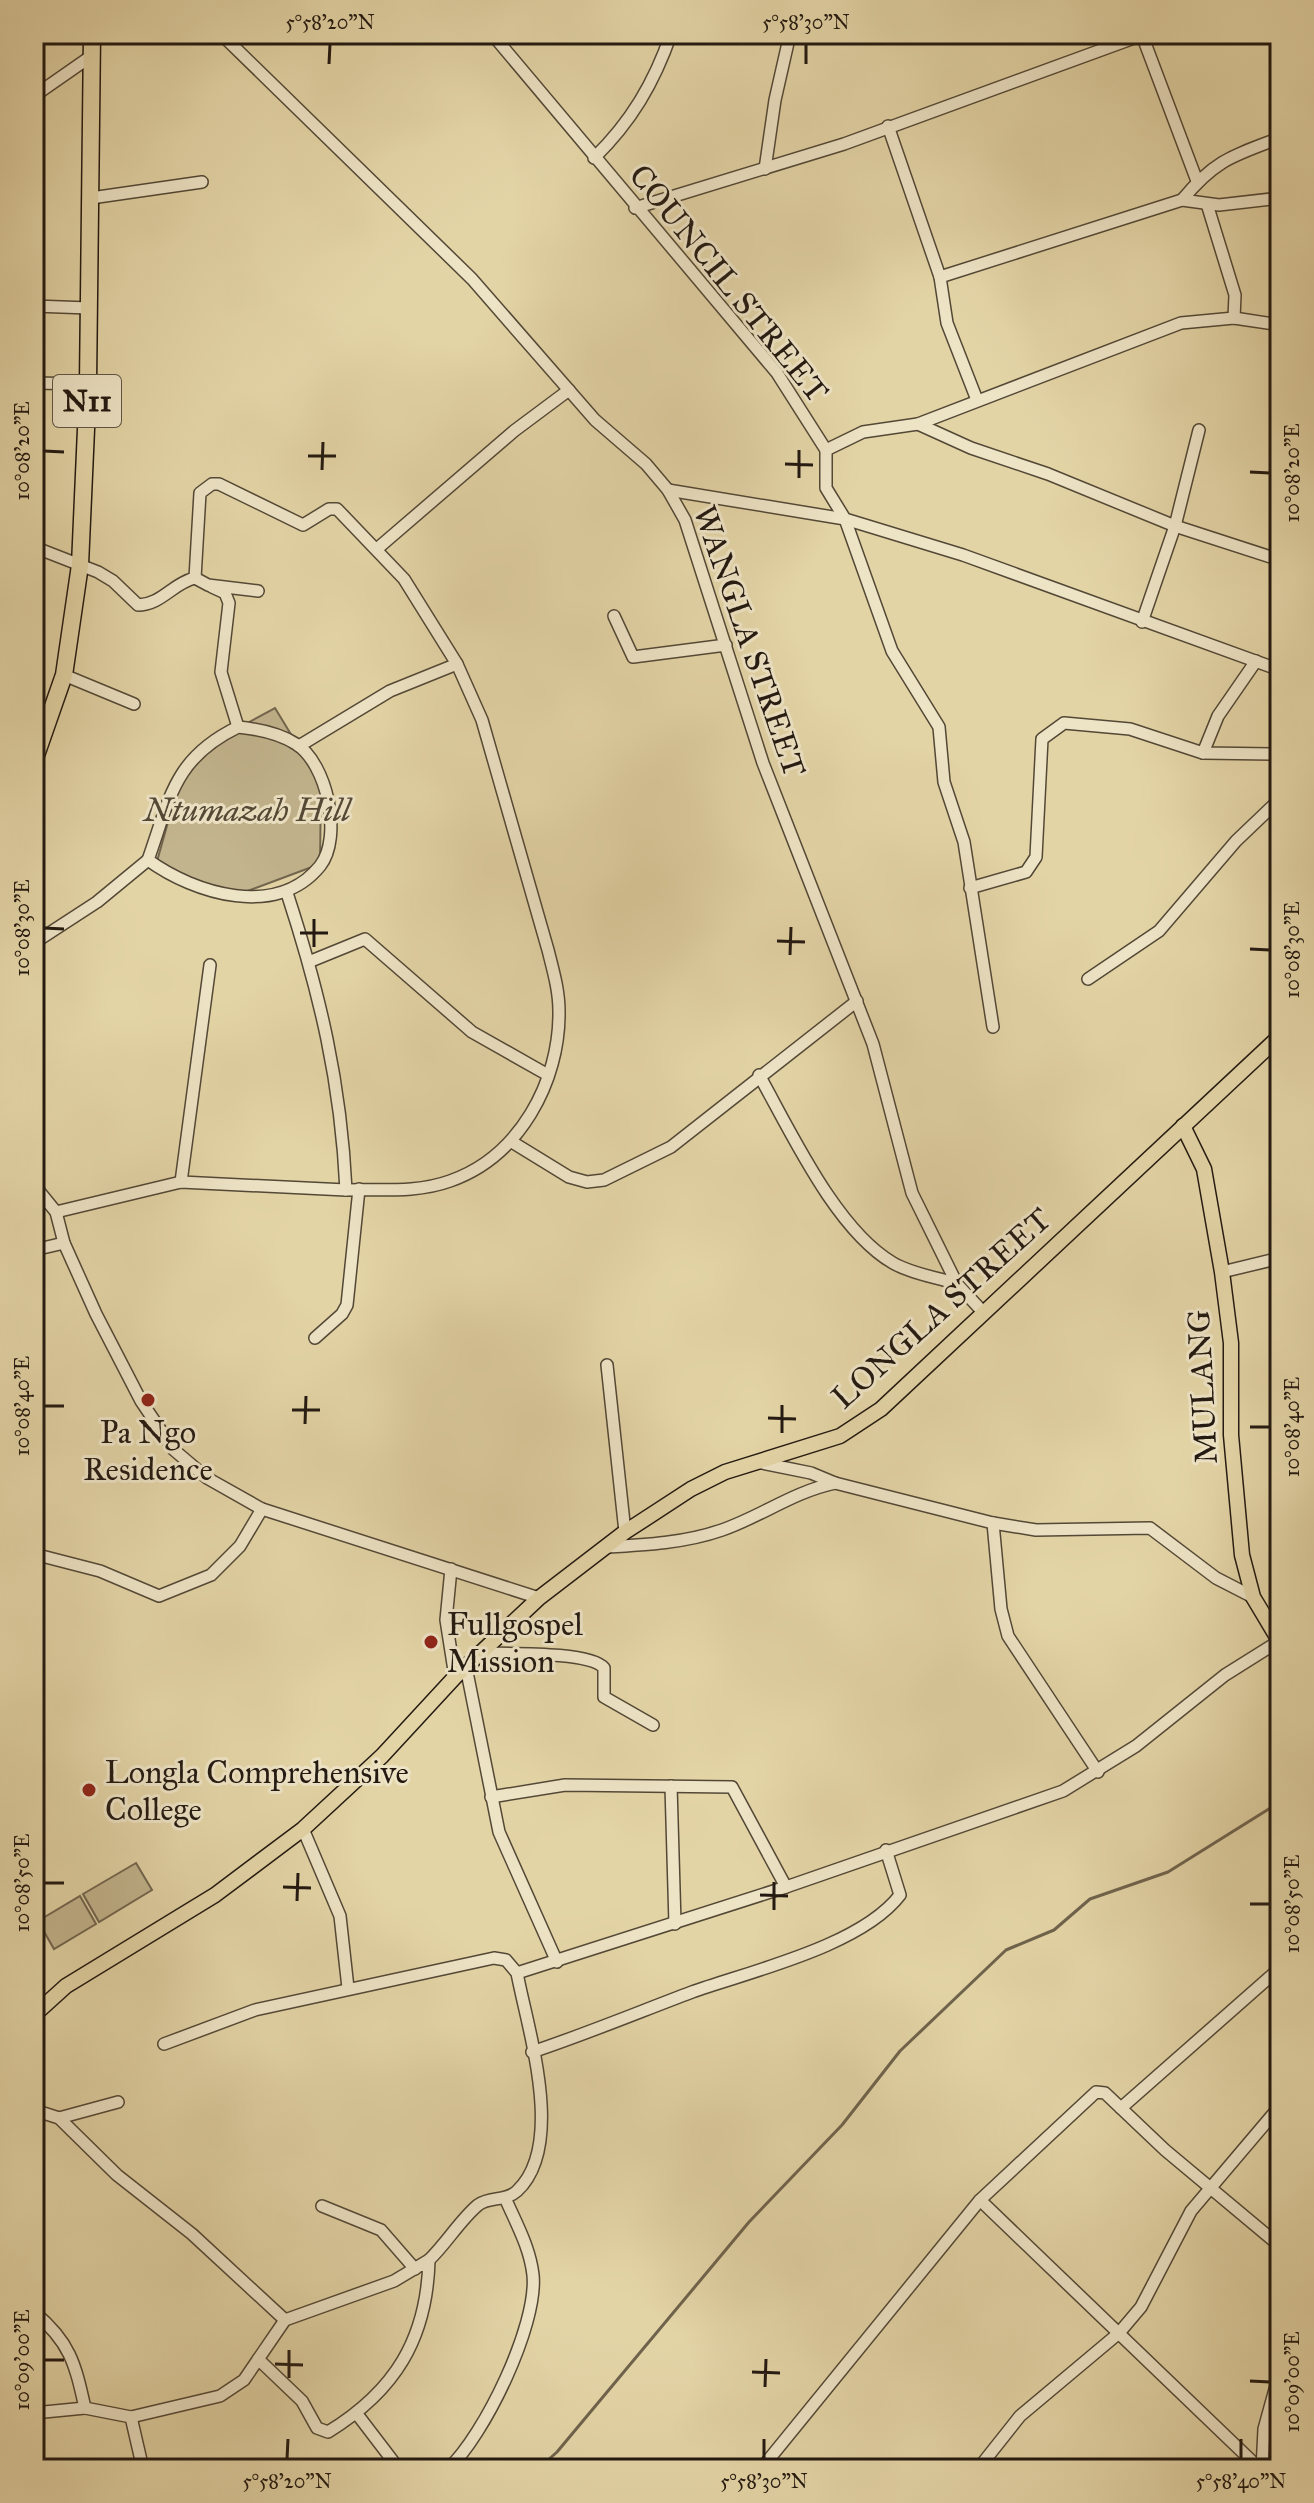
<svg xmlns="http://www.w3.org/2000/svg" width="1314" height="2503" font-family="'IM FELL Great Primer',serif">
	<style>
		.green { fill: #c2b48d; stroke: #72664f; stroke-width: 2 }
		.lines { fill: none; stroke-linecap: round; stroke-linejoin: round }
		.stream { stroke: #6f634c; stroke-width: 3 }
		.minor-casing { stroke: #534836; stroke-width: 14 }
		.major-casing { stroke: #231911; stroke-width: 17 }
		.highway-casing { stroke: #231911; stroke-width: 19 }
		.minor { stroke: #ede3c5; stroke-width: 11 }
		.major { stroke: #e3d4a6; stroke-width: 14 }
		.highway { stroke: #e3d4a6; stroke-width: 16 }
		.ticks { fill: none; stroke: #231911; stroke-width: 3 }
		.poi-dot { fill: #8f2418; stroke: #ede3c5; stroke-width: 3 }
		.labels { text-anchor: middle; stroke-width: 6; stroke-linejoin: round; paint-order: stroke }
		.shield { fill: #ede3c5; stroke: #605647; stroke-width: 2 }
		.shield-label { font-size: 30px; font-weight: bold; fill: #231911 }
		.street-label { font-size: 32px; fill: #231911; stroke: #ede3c5 }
		.park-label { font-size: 32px; font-style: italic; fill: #534836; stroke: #ede3c5 }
		.poi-label { font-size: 32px; fill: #231911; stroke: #ede3c5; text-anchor: start }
		.neatline { fill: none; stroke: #231911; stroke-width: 3 }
		.ticks-label { font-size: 20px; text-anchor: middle; fill: #231911 }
	</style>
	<rect width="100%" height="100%" fill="#e3d4a6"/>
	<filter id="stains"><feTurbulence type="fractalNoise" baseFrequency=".0025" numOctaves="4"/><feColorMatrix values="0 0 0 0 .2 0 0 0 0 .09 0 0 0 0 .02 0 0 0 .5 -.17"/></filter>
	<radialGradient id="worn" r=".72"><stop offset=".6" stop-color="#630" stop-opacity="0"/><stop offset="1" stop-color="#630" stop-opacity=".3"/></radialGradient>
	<g class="green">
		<polygon points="275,708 321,784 320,864 237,895 156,865 182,772 211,743"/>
		<polygon points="136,1863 152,1890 99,1922 83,1894"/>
		<polygon points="80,1896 96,1924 54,1949 38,1921"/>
	</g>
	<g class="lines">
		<polyline class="stream" points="538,2469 557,2452 749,2222 842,2125 900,2051 1006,1950 1054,1930 1090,1899 1168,1872 1280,1802"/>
		<g class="minor-casing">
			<g id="minor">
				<polyline points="221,34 472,279 595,420 646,464 668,490 685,520 763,763 873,1044 912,1193 957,1284 982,1311"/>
				<polyline points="492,34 777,373 826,450 826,488 845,519 963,555 1280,670"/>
				<polyline points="1142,35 1197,181"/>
				<polyline points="34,96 90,57"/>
				<polyline points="888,126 940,277"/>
				<path d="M594,158C631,122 654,83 671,34"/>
				<polyline points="765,169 775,100 790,34"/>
				<polyline points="91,198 202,182"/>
				<path d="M1182,200C1215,160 1232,156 1280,138"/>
				<polyline points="1207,204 1235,295 1234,318"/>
				<polyline points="635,208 844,144 1145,34"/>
				<polyline points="34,306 89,308"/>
				<polyline points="34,383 88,384"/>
				<polyline points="977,400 947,323 940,277 1182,200 1219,205 1280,198"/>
				<polyline points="918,424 971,448 1048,474 1175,526 1280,560"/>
				<polyline points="826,450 863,432 918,424 1181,323 1234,318 1280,325"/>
				<polyline points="668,490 845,519 892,651 939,727 944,782 964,842 993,1027"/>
				<path d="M34,547L98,572L113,581L138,605C161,605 173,583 195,578L208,585L258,591"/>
				<polyline points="378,548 514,431 569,390"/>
				<path d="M195,578L200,493L212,484H219L303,525L329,509H337L404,579L457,664L482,720L548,950C553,970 559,990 559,1011C560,1082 519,1157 450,1181C417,1193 381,1189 346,1190"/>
				<polyline points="212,587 225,593 229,603 221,672 238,727"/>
				<polyline points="614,616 633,657 726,645"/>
				<polyline points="1142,622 1175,526 1199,430"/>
				<polyline points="64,675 134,704"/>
				<polyline points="34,717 49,723"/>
				<path d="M238,727C258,729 279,733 296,744C327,763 343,837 320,866C277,919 195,894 148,860C170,798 174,758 238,727Z"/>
				<polyline points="299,746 390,691 457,664"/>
				<polyline points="1203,753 1218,716 1256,661"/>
				<polyline points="970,888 1026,872 1036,857 1042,739 1064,723 1130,729 1203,753 1280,754"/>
				<polyline points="34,943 97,902 148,860"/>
				<polyline points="311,961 365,939 472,1032 548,1075"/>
				<polyline points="1088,979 1159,931 1236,841 1280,799"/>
				<path d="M759,1075C791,1132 836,1230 893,1263C912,1274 936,1277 957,1284"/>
				<polyline points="512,1142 569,1177 587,1182 604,1180 671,1147 857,1001"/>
				<polyline points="181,1182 210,965"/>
				<polyline points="34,1185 56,1212 64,1243 96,1314 141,1401 174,1450 207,1478 262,1509 539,1598"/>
				<path d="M56,1212L181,1182L346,1190C341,1083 320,994 287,893"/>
				<polyline points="34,1250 64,1243"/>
				<polyline points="1222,1272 1280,1258"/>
				<polyline points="315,1338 342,1314 347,1305 359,1189"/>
				<polyline points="607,1365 625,1532"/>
				<polyline points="757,1462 811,1473 835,1483 993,1523 1036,1530 1150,1528 1216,1578 1253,1597"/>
				<polyline points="993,1523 1001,1609 1008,1636 1098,1772"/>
				<path d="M606,1547C644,1545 685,1543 722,1530C762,1516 793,1492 835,1483"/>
				<polyline points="34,1554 100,1571 159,1596 211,1575 240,1546 262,1509"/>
				<polyline points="451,1569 446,1620 455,1677"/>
				<path d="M480,1653C505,1654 590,1651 604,1668V1697L653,1725"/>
				<polyline points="466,1667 499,1832 557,1962"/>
				<polyline points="671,1786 675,1924"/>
				<polyline points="491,1797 565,1785 732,1787 786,1887 1063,1791 1136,1746 1225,1675 1279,1641"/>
				<polyline points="303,1829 340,1916 348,1988"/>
				<polyline points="517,1973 786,1887"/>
				<path d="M164,2044L255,2010L494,1958L506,1960L517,1973C528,2031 566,2145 517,2191C505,2202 490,2196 478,2205C460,2220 446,2244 429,2260"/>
				<path d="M532,2052C586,2034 639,2012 692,1992C751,1971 861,1946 900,1895L886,1850"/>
				<polyline points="1121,2108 1280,1968"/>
				<polyline points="34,2110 59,2118 117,2175 192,2234 285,2320"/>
				<polyline points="59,2118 118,2102"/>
				<polyline points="980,2200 1260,2469"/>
				<polyline points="322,2206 381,2230 415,2269"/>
				<path d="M34,2312C70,2342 75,2363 85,2408L131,2417L220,2396L244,2380L285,2320L394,2281L429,2260C427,2339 395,2391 328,2432L317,2428L302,2401L258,2359"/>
				<polyline points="34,2413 85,2408"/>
				<polyline points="357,2414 399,2469"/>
				<polyline points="131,2417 143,2469"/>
				<path d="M448,2469C484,2436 538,2325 533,2275C530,2248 517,2225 506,2200"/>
				<polyline points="761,2469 980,2200 1096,2092 1105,2093 1165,2150 1280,2246"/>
				<polyline points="978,2469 1020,2416 1119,2333 1141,2307 1191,2211 1280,2106"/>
				<polyline points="1262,2469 1264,2429 1280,2371"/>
			</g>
		</g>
		<g class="major-casing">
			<g id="major">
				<polyline points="1183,1126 1204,1169 1222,1272 1231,1343 1231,1435 1242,1555 1253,1597 1280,1642"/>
				<polyline points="34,2015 66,1986 215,1895 303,1829 382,1756 455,1677 539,1598 625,1532 691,1489 725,1472 840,1436 881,1409 1280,1036"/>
			</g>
		</g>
		<g class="highway-casing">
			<polyline id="highway" points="34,761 64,675 80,565 88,384 92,34"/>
		</g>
		<use href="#minor" class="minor"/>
		<use href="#major" class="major"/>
		<use href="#highway" class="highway"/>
	</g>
	<path class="ticks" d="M329,64L330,44M806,64V44M44,451L64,452M308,456H336M785,464L813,465M322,470L323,442M1250,472L1270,473M799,478V450M44,928L64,929M300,933H328M777,941L805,942M314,947V919M1250,949L1270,950M790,955L791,927M44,1406H64M292,1410H320M768,1418L796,1419M305,1424L306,1396M1250,1427H1270M782,1433V1405M44,1883H64M283,1887L311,1888M760,1895L788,1896M297,1901L298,1873M1250,1904H1270M774,1910V1882M44,2360H64M275,2364L303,2365M752,2372L780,2373M289,2378V2350M1250,2381L1270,2382M765,2387L766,2359M287,2459L288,2439M764,2459V2439M1241,2459V2439"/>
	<g class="poi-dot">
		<circle cx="148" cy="1400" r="8"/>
		<circle cx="431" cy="1642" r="8"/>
		<circle cx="89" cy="1790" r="8"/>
	</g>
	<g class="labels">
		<rect class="shield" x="53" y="375" width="68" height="52" rx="6"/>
		<g class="shield-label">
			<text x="87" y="411">N11</text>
		</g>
		<g class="street-label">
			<text transform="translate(729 283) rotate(51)" y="11">COUNCIL STREET</text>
			<text transform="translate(750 641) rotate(71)" y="11">WANGLA STREET</text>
			<text transform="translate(941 1308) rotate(-42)" y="11">LONGLA STREET</text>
			<text transform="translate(1202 1387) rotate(-93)" y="11">MULANG</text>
		</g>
		<g class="park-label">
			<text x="247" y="821">Ntumazah Hill</text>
		</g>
		<g class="poi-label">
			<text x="148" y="1443" text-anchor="middle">Pa Ngo<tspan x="148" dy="37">Residence</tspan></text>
			<text x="447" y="1635">Fullgospel<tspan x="447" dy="37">Mission</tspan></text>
			<text x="105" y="1783">Longla Comprehensive<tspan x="105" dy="37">College</tspan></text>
		</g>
	</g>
	<rect width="1314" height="2503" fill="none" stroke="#e3d4a6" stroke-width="88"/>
	<rect x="44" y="44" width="1226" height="2415" class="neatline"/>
	<g class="ticks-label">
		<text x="330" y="29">5°58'20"N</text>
		<text x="806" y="29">5°58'30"N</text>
		<text transform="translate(22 451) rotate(-90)" y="7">10°08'20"E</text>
		<text transform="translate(1292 473) rotate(-90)" y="7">10°08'20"E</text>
		<text transform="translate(22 928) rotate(-90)" y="7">10°08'30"E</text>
		<text transform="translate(1292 950) rotate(-90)" y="7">10°08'30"E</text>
		<text transform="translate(22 1406) rotate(-90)" y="7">10°08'40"E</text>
		<text transform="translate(1292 1427) rotate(-90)" y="7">10°08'40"E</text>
		<text transform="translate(22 1883) rotate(-90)" y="7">10°08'50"E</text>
		<text transform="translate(1292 1904) rotate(-90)" y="7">10°08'50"E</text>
		<text transform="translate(22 2360) rotate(-90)" y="7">10°09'00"E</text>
		<text transform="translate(1292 2382) rotate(-90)" y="7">10°09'00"E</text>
		<text x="287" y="2488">5°58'20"N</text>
		<text x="764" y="2488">5°58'30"N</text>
		<text x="1241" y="2488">5°58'40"N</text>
	</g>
	<rect width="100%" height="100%" filter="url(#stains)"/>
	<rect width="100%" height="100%" fill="url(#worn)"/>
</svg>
